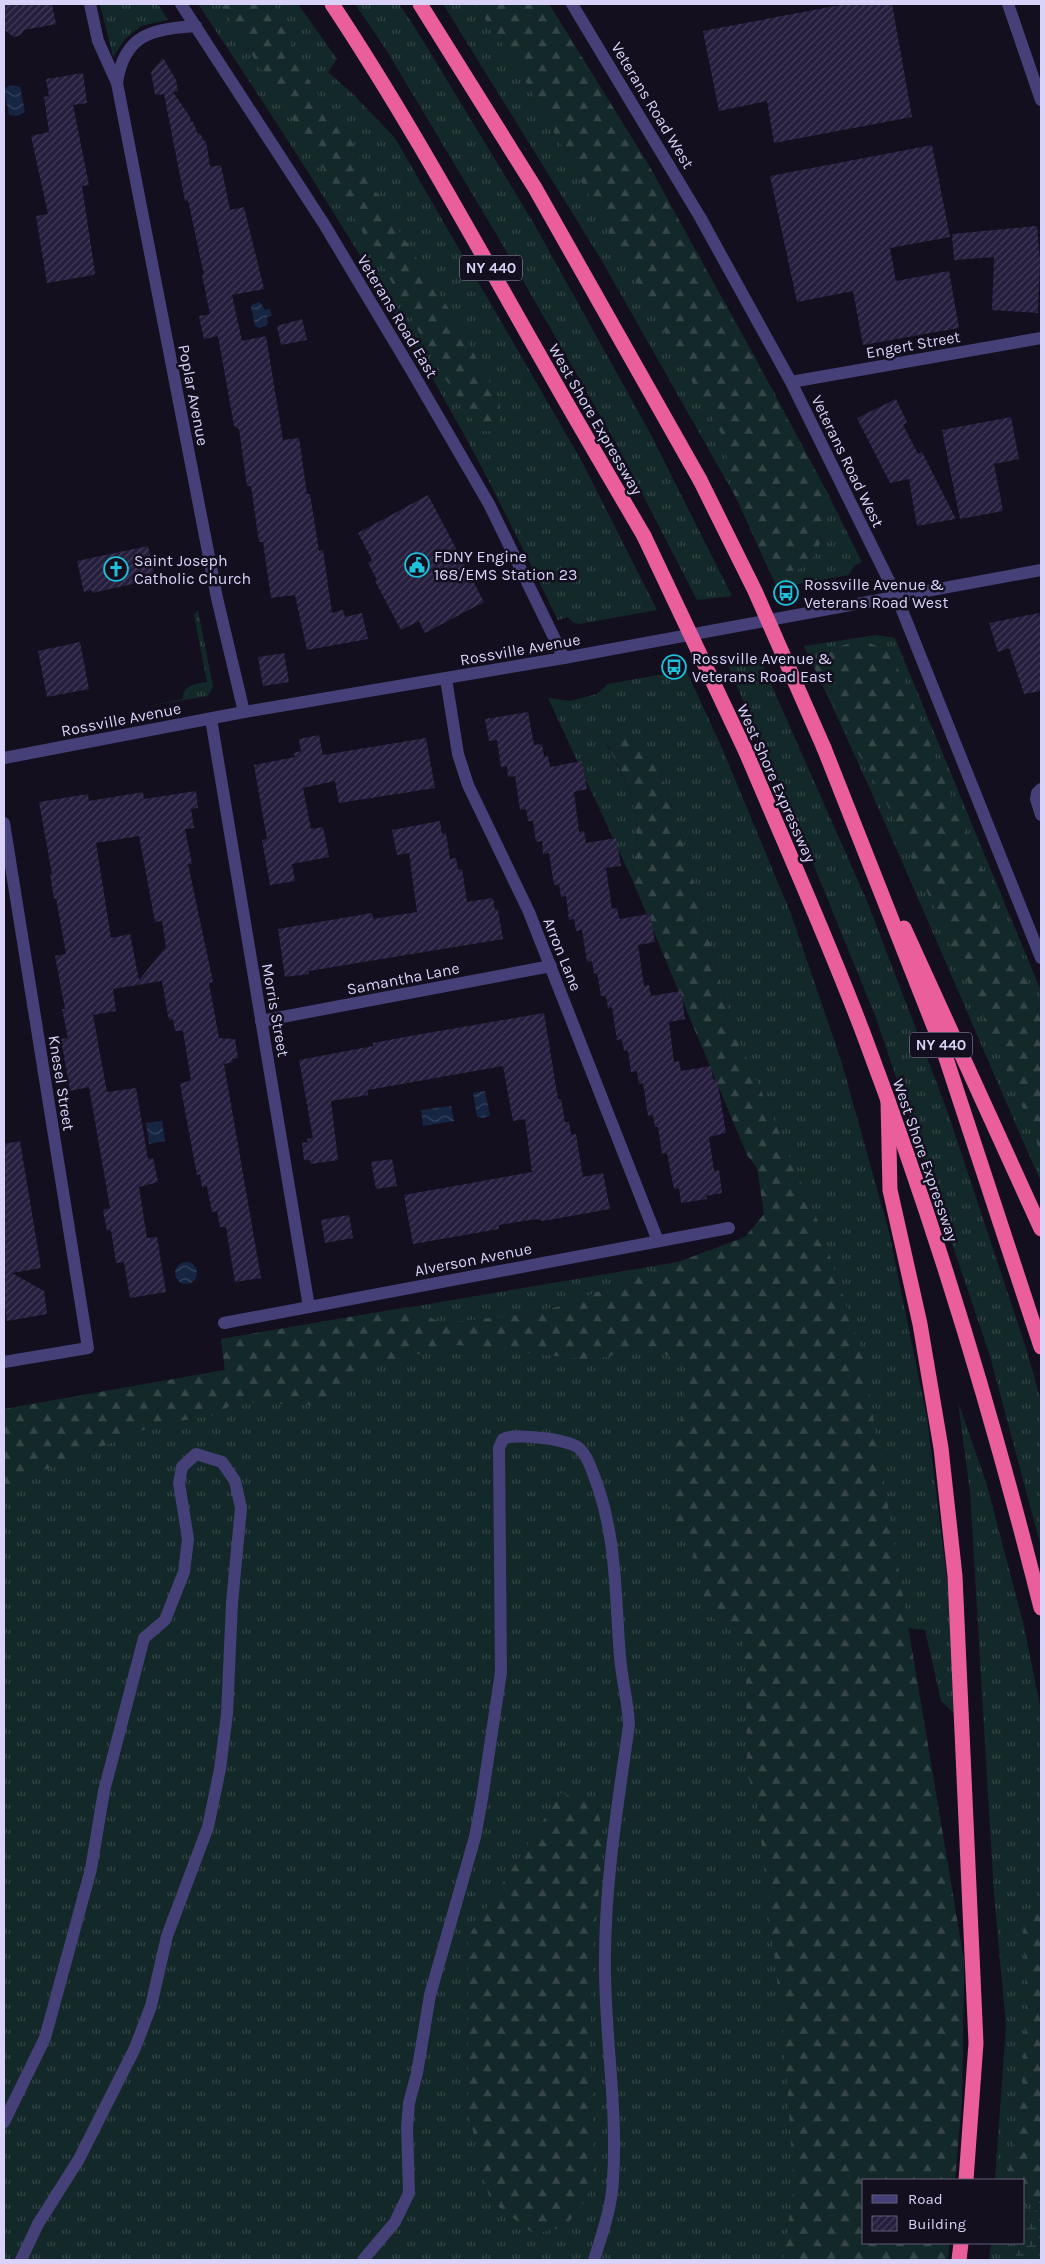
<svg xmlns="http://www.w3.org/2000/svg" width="1045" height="2264" font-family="Karla,sans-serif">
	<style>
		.grass { fill: url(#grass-tufts) }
		.forest { fill: url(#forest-firs) }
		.wetland { fill: url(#wetland-marsh) }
		.water { fill: url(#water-waves) }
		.building { fill: url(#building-hatch); fill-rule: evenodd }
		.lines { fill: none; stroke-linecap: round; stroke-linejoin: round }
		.service { stroke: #454077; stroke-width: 12 }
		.minor { stroke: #454077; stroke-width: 12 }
		.tertiary { stroke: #454077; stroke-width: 12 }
		.motorway { stroke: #e95e9b; stroke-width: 15 }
		.motorway-bridge { stroke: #e95e9b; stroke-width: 15 }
		.labels { text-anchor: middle; stroke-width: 5; stroke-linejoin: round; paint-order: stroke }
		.shield { fill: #130f1f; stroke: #9e98b8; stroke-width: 1 }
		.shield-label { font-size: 15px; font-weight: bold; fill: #d9d3f9 }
		.street-label { font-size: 16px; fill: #d9d3f9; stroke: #130f1f }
		.poi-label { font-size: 16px; fill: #d9d3f9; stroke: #130f1f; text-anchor: start }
	</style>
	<defs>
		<pattern id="grass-tufts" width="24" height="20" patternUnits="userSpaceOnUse" patternTransform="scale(1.25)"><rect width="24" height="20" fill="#132828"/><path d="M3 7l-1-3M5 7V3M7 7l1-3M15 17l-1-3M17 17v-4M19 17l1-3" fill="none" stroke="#354648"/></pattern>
		<pattern id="forest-firs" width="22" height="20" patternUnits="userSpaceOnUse" patternTransform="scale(1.25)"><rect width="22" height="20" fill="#132828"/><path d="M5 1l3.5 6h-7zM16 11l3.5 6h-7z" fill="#354648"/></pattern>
		<pattern id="wetland-marsh" width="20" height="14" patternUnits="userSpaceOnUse" patternTransform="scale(1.25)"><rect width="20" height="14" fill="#132828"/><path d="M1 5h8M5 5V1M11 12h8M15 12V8" fill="none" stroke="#354648"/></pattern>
		<pattern id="water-waves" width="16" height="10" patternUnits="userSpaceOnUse" patternTransform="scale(1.25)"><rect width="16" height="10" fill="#152542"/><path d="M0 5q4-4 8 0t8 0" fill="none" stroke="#36445e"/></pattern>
		<pattern id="building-hatch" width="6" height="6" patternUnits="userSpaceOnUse" patternTransform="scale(1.25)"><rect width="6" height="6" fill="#251e3d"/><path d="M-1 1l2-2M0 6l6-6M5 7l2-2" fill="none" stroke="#443e5a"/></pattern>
	</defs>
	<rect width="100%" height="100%" fill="#130f1f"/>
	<g class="grass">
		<polygon points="100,4 158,4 168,20 141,26 125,39 113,57"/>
		<path d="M198,4H298L337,59L328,72L354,95L395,138L581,460L657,610L579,624L574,623L568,617L558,620C527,557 496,493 462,431C382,285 291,143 198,4Z"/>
		<polygon points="355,4 399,4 414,26 533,222 649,431 732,596 697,600 616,443 498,237 385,48"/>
		<polygon points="443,4 549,4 648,164 757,361 828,494 862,562 854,566 849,575 777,588 739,503 602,261"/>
		<path d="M198,610L213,687L208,696L149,706L183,699C182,685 196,684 207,682L194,615Z"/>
		<path d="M876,635L895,638L1041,991V1182C962,1003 888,822 804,646Z"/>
		<polygon points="759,657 867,901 947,1110 1026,1348 1041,1401 1041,1547 990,1356 876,1018 797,824 727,663"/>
		<path d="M686,670L722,748L791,914L841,1060L889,1232L927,1418L948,1588L957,1716L941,1701L925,1630L907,1628L964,1961L962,2098L955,2180H864V2243H949L948,2260H4V1409L225,1370L221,1339L683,1261L823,1235L731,1022L684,844L659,767L606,743C632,794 645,818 631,877L548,698L570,701L597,694L608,684Z"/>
		<polygon points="958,1402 986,1482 1024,1626 1041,1711 1041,2198 1024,2234 1024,2180 995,2180 1006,2026 994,1895 970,1492"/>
		<polygon points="991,2243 1020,2243 1014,2260 989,2260"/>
	</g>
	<g class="forest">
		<polygon points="220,4 273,4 312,87 346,127 380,201 452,314 500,401 499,431 480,431 443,375 369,241"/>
		<path d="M475,4H549L648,164L828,494C825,516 824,563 797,570C789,572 778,571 770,572L732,489L723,437L517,66Z"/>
		<polygon points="862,640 889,651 901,675 1005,923 1041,1017 1041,1151 976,999 881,791 853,745 814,667 833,648"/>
		<path d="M635,736L659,767L684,844L731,1022L820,1226L863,1356L964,1961L962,2098L955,2180H864V2243H949L948,2260H783L794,2186L784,2041L757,1804L747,1773L746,1680L742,1638L709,1615L691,1545L668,1527L671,1469L683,1410L686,1368L654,1346L591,1360L457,1345L371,1365L315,1405L236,1402L215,1415L156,1425L4,1486V1409L225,1370L221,1339L408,1307L442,1323L511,1316L557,1307L745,1237L764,1214L757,1168L747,1155L631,877C645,818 632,794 606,742Z"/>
		<polygon points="561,1793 598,1806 603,1845 593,1952 590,2044 596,2176 584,2202 565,2227 534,2234 490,2200 468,2111 468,1937"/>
		<polygon points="1041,1901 1041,2198 1038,2204 1024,2204 1024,2180 1007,2180 1022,2093 1026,1997 1023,1916"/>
	</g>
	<polygon class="wetland" points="1041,2198 1041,2260 1014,2260 1020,2243 1024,2243 1024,2234"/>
	<g class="water">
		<polygon points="10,85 20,87 25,112 18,116 9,115 4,89"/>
		<polygon points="260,302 265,310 270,309 272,316 267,317 268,323 266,326 259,328 255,326 251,307 253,304"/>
		<polygon points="485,1091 490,1115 484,1118 477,1117 473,1093"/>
		<polygon points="451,1106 454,1121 423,1126 421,1110"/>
		<polygon points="162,1121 165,1141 149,1144 146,1123"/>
		<circle cx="186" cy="1273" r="11"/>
	</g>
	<g class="building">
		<polygon points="4,4 52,4 56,24 24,30 21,35 14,37 4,30"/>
		<polygon points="845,4 892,4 912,117 774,143 767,101 719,111 703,31"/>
		<polygon points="163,58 176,80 178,91 173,92 190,117 191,122 193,122 198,134 200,133 204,141 206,141 210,167 221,165 230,210 244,207 264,289 232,295 242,341 266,336 283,440 299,438 307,494 310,494 319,551 323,550 332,613 343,610 345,617 362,613 368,639 307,650 295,595 271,598 263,542 259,542 251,486 247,486 239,429 234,426 218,336 204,339 199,316 210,314 202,275 204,275 188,200 185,201 164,94 155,95 151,72"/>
		<polygon points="83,73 87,103 73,105 89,185 82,186 95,273 93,275 47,283 36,216 48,214 31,136 49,132 44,97 49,96 46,79"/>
		<polygon points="932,145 950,237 890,248 896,281 949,271 959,328 863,345 853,291 797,302 770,176"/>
		<polygon points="1037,226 1040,261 1038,313 992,310 994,257 954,260 952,234"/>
		<polygon points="302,319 307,340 281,345 277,326"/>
		<polygon points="896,399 907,422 903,425 918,454 922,452 956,519 917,526 909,479 890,483 857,418"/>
		<polygon points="1011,417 1019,459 994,464 1003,511 960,519 942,430"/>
		<polygon points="428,495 484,602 425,633 419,621 401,630 375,581 377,580 368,563 372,560 358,533"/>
		<polygon points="148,546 155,579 92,593 92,590 84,592 77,561"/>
		<polygon points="1039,613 1041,621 1041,691 1024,694 1009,648 998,652 989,623"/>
		<polygon points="80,642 89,689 47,697 38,651"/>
		<polygon points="284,653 289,682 263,686 258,657"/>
		<polygon points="528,712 534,745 542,744 544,757 548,756 550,767 582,761 587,789 574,792 579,832 584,831 586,843 616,838 621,866 606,868 612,909 617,908 619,919 650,914 655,942 638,945 644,986 649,985 651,996 681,991 685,1019 669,1022 674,1062 679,1061 681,1071 711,1066 713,1080 717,1079 726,1133 709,1137 714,1171 719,1170 722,1193 706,1196 707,1199 681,1203 679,1188 674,1189 667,1153 662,1154 658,1127 655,1127 653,1115 648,1116 643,1083 639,1084 637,1071 631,1072 628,1051 624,1051 622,1039 617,1040 612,1007 608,1008 606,996 601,996 597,973 594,974 592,961 587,962 582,930 576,931 574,919 569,920 566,896 561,897 559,884 554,885 549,853 543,854 542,841 536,842 533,821 528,821 526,809 520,810 515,776 508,777 507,766 501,767 497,740 489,741 485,719"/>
		<polygon points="319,735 323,755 426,738 435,788 339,803 335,781 303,788 311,829 323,827 329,857 292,864 295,881 270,885 262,840 267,839 254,765 295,757 294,753 301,751 299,739"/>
		<path d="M196,791L198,808L191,809L194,828L185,829L192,864H188L213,982L209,983L219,1038L235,1039L238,1058L232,1059L233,1062L224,1064L261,1278L235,1282L226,1227H220L217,1211L212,1212L207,1186L202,1187L200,1174L197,1175L180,1084L191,1080L183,1031H175L173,1019L170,1020L168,1016L162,981L113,989L116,1011L93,1015L107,1092L136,1088L148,1159L153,1158L158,1182L139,1187L147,1238L157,1237L166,1292L130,1298L124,1262L116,1263L111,1230L107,1231L103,1210L110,1208L89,1087L70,1091L61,1039L68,1038L62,1009H65L55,956L66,954L56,898L54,899L50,874H52L39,802L88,794L89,801L143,792L144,799ZM139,836L155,922L162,921L166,947L139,980L130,934L111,938L96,843Z"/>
		<polygon points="440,821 442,834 446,833 450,859 456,858 458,870 462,869 467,902 493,898 495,910 498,910 503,939 309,971 309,974 285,977 278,929 372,913 373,919 417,912 409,853 397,855 392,830"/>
		<polygon points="544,1013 558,1099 561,1099 565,1122 569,1122 571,1135 576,1134 583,1177 603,1173 610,1209 543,1221 536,1219 499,1225 499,1229 413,1244 404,1195 532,1172 525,1119 513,1121 503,1066 368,1090 368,1095 331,1101 338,1160 311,1164 310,1160 304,1160 302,1143 308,1142 307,1139 313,1138 299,1060 373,1046 373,1043 410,1036"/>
		<polygon points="20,1141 41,1268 12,1273 44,1291 47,1314 7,1321 4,1299 4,1144"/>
		<polygon points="392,1159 397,1186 376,1189 371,1162"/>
		<polygon points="349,1215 353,1238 325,1243 321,1220"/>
	</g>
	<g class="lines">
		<g class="service">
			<polyline points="1041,789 1037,793 1036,799 1041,815"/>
			<polyline points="4,2122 45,2038 91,1869 104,1791 144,1638 165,1620 184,1572 188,1539 179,1483 182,1467 196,1454 222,1462 235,1481 241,1508 232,1603 227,1714 220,1769 208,1827 167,1936 151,2006 135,2048 79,2159 38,2224 21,2260"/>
			<path d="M363,2260L395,2222L409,2193L407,2127L409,2103L417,2073L430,1995L475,1837L482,1799L501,1672L499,1448L503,1439C515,1433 571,1439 580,1449C587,1456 591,1467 594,1476C617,1535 615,1595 620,1657C622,1680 628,1702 629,1725C618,1803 605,1881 605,1959C604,2033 618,2106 613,2179C612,2207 602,2234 594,2260"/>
		</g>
		<g class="minor">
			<polyline points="90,4 98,41 117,83 217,598 244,712"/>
			<path d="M117,83C124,34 152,29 196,26"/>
			<polyline points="791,382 1041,338"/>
			<polyline points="446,679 458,754 468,785 529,912 658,1241"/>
			<polyline points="211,719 309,1307"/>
			<polyline points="4,823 88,1348 4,1362"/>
			<polyline points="261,1021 551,966"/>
			<polyline points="224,1323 729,1228"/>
		</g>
		<g class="tertiary">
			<polyline points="181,4 324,224 410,368 489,504 564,658"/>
			<polyline points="572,4 700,217 791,382 896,595 1041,958"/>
			<polyline points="1008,4 1041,100"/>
			<polyline points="4,758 244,712 564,658 1041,570"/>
		</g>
		<g class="motorway">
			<path d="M332,4C411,123 478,248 549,372C580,427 612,481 644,536"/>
			<polyline points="420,4 535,188 700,480"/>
			<polyline points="824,748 944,1052 1041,1347"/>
			<path d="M746,752C786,847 829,942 865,1038C935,1224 993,1416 1041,1608"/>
			<polyline points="904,928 1041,1229"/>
			<polyline points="888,1101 890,1190 920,1324 941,1448 955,1576 976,2043 966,2180"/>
			<polyline points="959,2260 961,2243"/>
		</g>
		<g class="motorway-bridge">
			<polyline points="700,480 755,591 824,748"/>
			<polyline points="644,536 746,752"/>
		</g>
	</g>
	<defs>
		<g id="civic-ring" transform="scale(1.25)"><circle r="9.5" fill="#130f1f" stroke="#1ec0da" stroke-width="1.5"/><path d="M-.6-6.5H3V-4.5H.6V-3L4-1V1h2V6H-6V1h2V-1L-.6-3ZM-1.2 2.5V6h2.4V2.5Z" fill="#1ec0da"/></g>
		<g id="church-ring" transform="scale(1.25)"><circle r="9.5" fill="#130f1f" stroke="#1ec0da" stroke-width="1.5"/><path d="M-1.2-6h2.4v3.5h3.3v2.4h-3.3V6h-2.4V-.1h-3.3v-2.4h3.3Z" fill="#1ec0da"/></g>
		<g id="bus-ring" transform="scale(1.25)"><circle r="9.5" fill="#130f1f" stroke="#1ec0da" stroke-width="1.5"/><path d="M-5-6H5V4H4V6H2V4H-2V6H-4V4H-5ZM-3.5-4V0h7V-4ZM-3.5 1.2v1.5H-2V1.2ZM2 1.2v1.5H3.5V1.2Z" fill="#1ec0da"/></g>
	</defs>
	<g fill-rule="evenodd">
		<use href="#civic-ring" x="417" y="565"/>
		<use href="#church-ring" x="116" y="569"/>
		<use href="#bus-ring" x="786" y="593"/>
		<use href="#bus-ring" x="674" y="667"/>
	</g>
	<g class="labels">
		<g class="shield">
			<rect x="460" y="255.5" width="62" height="25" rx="4"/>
			<rect x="910" y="1032.5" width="62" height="25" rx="4"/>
		</g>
		<g class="shield-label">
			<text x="491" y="273">NY 440</text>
			<text x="941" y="1050">NY 440</text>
		</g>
		<g class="street-label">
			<text transform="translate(653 105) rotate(59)" y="6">Veterans Road West</text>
			<text transform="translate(398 316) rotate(59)" y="6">Veterans Road East</text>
			<text transform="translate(913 344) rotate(-10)" y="6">Engert Street</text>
			<text transform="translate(194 395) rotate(79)" y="6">Poplar Avenue</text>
			<text transform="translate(596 419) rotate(60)" y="6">West Shore Expressway</text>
			<text transform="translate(848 461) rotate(64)" y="6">Veterans Road West</text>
			<text transform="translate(520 649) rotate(-10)" y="6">Rossville Avenue</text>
			<text transform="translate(121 719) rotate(-11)" y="6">Rossville Avenue</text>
			<text transform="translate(777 783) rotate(66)" y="6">West Shore Expressway</text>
			<text transform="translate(563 954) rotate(68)" y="6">Arron Lane</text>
			<text transform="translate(403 978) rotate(-11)" y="6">Samantha Lane</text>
			<text transform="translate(276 1010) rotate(80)" y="6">Morris Street</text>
			<text transform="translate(62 1083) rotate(81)" y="6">Knesel Street</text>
			<text transform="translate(926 1160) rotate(71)" y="6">West Shore Expressway</text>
			<text transform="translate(473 1259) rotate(-11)" y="6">Alverson Avenue</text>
		</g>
		<g class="poi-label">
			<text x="434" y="562">FDNY Engine<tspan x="434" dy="18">168/EMS Station 23</tspan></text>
			<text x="134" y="566">Saint Joseph<tspan x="134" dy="18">Catholic Church</tspan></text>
			<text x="804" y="590">Rossville Avenue &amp;<tspan x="804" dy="18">Veterans Road West</tspan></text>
			<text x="692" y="664">Rossville Avenue &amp;<tspan x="692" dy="18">Veterans Road East</tspan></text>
		</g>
	</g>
	<rect width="1045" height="2264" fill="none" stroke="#d9d3f9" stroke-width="10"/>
	<rect x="862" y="2179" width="162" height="65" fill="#130f1f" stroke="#625d76"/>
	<rect x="872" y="2195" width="25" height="8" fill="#454077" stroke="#625d76"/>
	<text x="908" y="2204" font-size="15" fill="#d9d3f9">Road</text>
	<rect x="872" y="2216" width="25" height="15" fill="url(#building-hatch)" stroke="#625d76"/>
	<text x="908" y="2229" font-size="15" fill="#d9d3f9">Building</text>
</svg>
